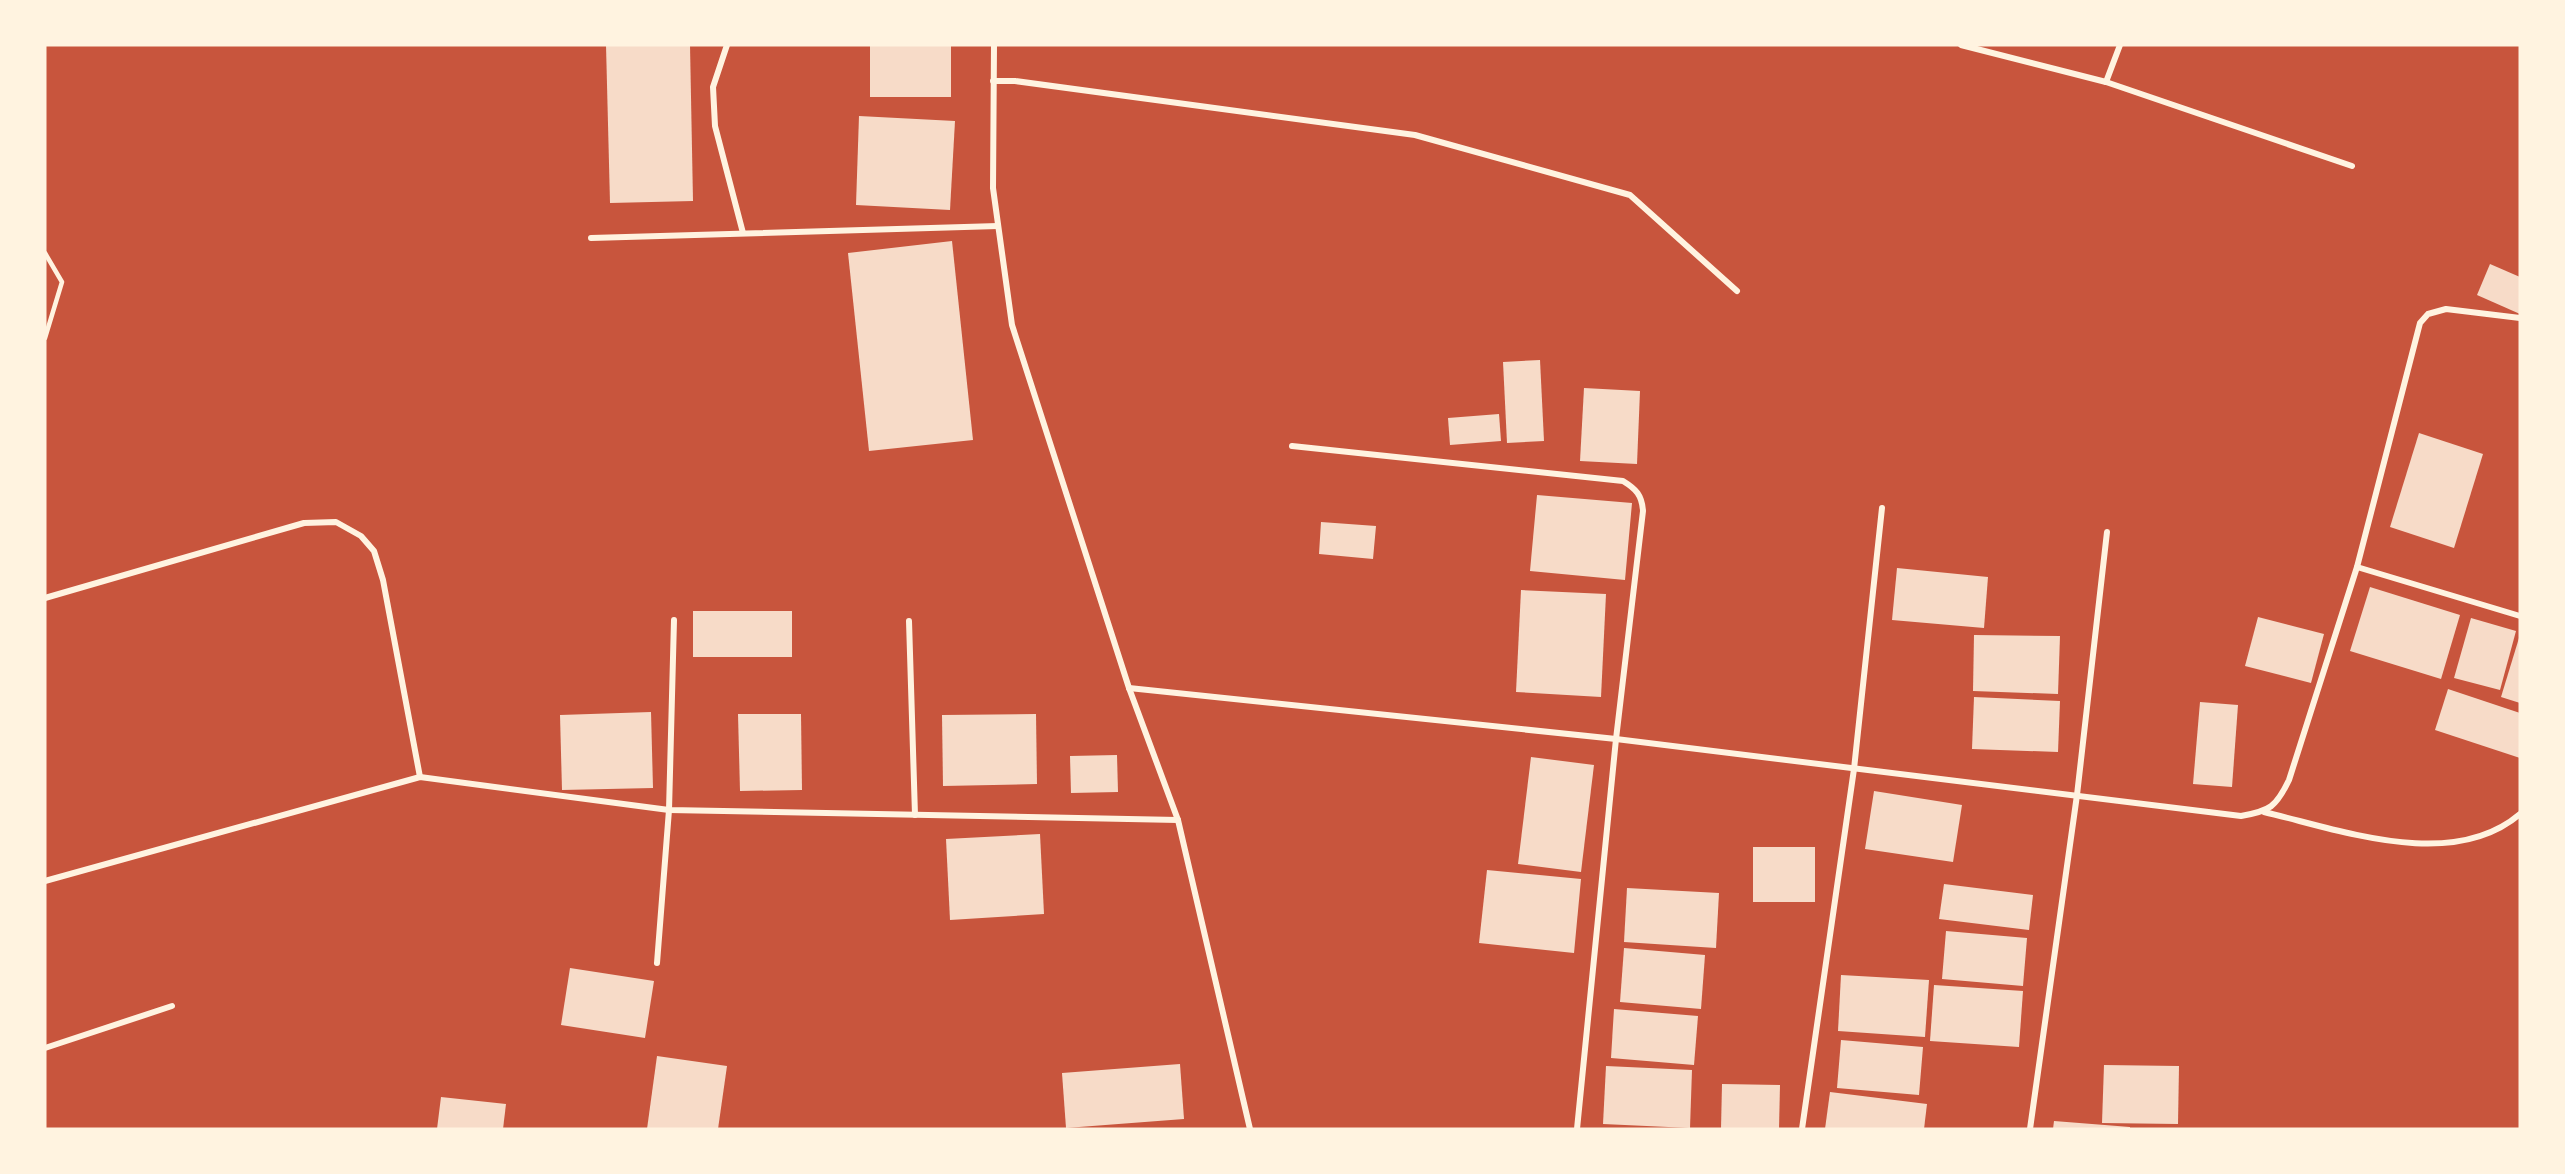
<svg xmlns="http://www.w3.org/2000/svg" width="2565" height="1174" font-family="Montserrat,sans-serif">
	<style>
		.building { fill: #f7dbc8 }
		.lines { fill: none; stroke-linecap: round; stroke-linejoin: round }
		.service { stroke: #fff3e0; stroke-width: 4.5 }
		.minor { stroke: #fff3e0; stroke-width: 6 }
	</style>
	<rect width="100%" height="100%" fill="#c8553d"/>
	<g class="building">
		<polygon points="606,45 690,45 693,201 610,203"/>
		<rect x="870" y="45" width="81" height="52"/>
		<polygon points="859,116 955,121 950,210 856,205"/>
		<polygon points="952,241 973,440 869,451 848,253"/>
		<polygon points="2490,264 2520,277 2520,314 2477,295"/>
		<polygon points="1540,360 1544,441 1507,443 1503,362"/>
		<polygon points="1584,388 1640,391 1637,464 1580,461"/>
		<polygon points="1499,414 1501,441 1450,445 1448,418"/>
		<polygon points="2419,433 2483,454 2454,548 2390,527"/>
		<polygon points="1537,495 1632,503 1625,580 1530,571"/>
		<polygon points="1321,522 1376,526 1373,559 1319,554"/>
		<polygon points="1897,568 1988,577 1984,628 1892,620"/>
		<polygon points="2370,587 2460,615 2441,679 2350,651"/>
		<polygon points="1521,590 1606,594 1601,697 1516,692"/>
		<rect x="693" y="611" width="99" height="46"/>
		<polygon points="2258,617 2324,634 2311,683 2245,666"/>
		<polygon points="2471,618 2516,631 2500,690 2454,678"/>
		<polygon points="1974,635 2060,636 2058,694 1973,691"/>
		<polygon points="2519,638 2520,639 2520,703 2501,697"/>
		<polygon points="2448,689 2520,713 2520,758 2435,730"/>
		<polygon points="1974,697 2060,701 2058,752 1972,749"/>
		<polygon points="2200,702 2238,705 2232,787 2193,784"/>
		<polygon points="651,712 653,788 562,790 560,715"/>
		<polygon points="738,714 801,714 802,790 740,791"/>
		<polygon points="1036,714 1037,784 943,786 942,715"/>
		<polygon points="1117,755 1118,792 1071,793 1070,756"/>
		<polygon points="1531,757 1594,765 1581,872 1518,864"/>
		<polygon points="1874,791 1962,805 1953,862 1865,849"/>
		<polygon points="1040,834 1044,914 950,920 946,839"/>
		<rect x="1753" y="847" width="62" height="55"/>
		<polygon points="1487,870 1581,879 1574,953 1479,943"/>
		<polygon points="1944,884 2033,895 2029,930 1939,919"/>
		<polygon points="1627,888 1719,893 1716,948 1624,942"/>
		<polygon points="1946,931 2027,938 2023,986 1942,979"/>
		<polygon points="1624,948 1705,955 1701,1009 1620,1002"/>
		<polygon points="570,968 654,981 645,1038 561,1025"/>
		<polygon points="1841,975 1929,980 1925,1037 1838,1031"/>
		<polygon points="1934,985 2023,991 2019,1047 1930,1041"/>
		<polygon points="1614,1009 1698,1016 1694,1065 1611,1058"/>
		<polygon points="1841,1040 1923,1047 1919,1095 1837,1088"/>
		<polygon points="657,1056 727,1066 718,1129 647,1129"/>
		<polygon points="1180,1064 1184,1119 1066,1128 1062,1073"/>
		<polygon points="2104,1065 2179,1066 2178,1124 2102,1123"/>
		<polygon points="1606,1066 1692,1070 1690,1128 1603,1124"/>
		<polygon points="1722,1084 1780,1085 1779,1129 1721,1129"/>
		<polygon points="1830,1092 1927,1104 1924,1129 1825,1129"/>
		<polygon points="441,1097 506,1104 503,1129 437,1129"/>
		<polygon points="2054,1121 2130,1127 2130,1129 2053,1129"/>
	</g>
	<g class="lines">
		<polyline class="service" points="45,253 62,282 45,338"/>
		<g class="minor">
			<polyline points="727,45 713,87 715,126 743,233"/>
			<polyline points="994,45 993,188 1012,325 1129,688 1178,820 1250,1129"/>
			<polyline points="1961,45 2106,82 2352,166"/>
			<polyline points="993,81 1015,81 1415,135 1630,195 1737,291"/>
			<polyline points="2106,82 2120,45"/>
			<polyline points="591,238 998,226"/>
			<path d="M1292,446L1623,481C1636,489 1642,495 1643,511L1616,739L1577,1129"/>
			<polyline points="2357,567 2520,616"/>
			<polyline points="45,598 304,523 336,522 361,536 374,551 383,580 420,777"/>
			<polyline points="909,621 915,815"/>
			<path d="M1129,688L1616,739L2241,816C2270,811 2276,807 2289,780L2357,567L2420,323L2428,314L2446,309L2520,318"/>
			<path d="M2264,812C2341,830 2452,872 2520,814"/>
			<polyline points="45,881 420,777 669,810 1178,820"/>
			<polyline points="657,963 669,810 674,620"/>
			<polyline points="45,1048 172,1006"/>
			<polyline points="1802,1129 1854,769 1882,508"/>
			<polyline points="2030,1129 2077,795 2107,532"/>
		</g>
	</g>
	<rect width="2565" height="1174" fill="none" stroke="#fff3e0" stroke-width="93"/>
</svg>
